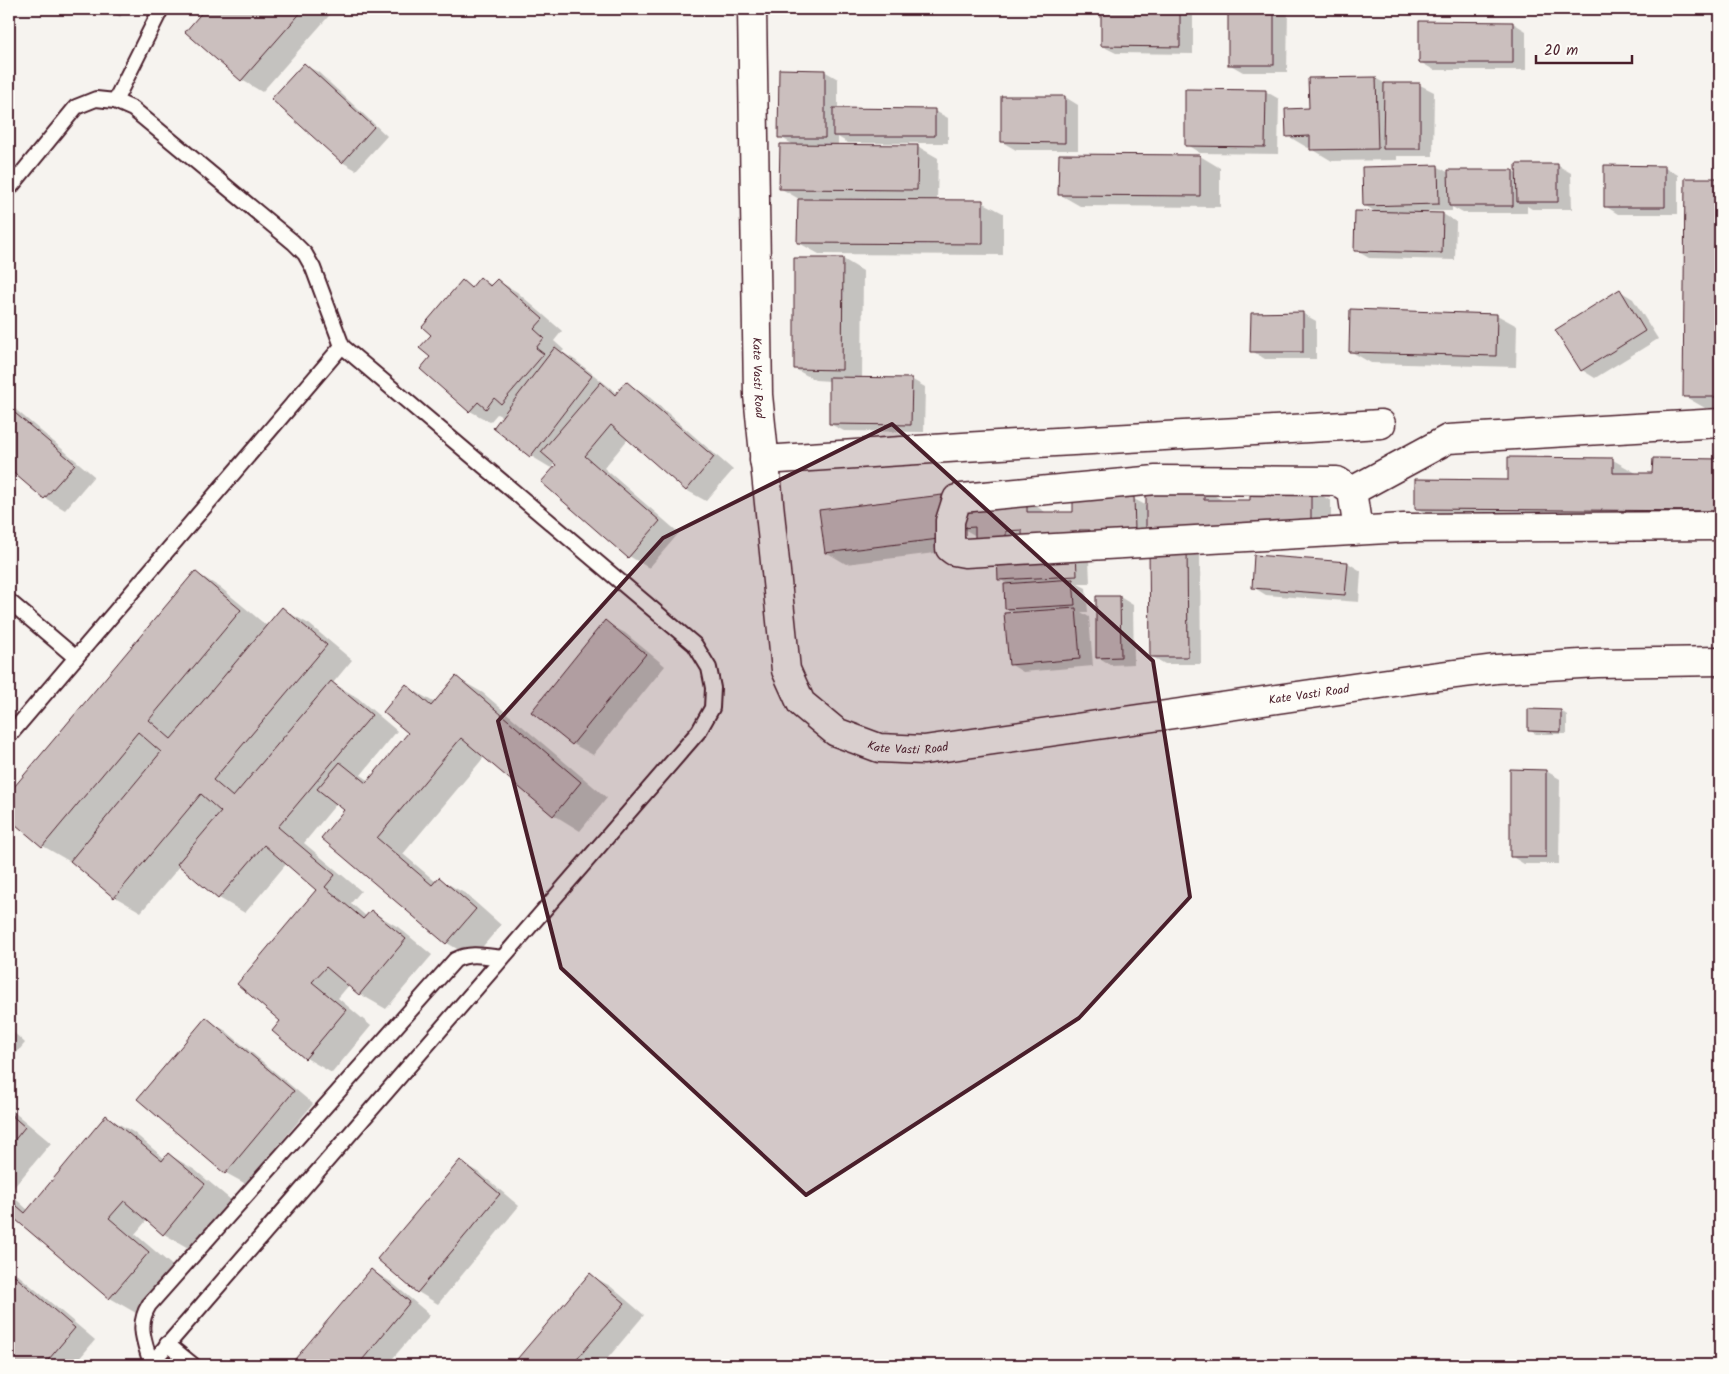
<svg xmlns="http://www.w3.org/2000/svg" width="1729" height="1374" font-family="Kalam,sans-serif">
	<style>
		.shadow { fill: #0003 }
		.building { fill: #cbbfbe; stroke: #4a1f2b }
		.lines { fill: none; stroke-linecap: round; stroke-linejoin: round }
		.lane-casing { stroke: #4a1f2b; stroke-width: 18 }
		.street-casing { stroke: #4a1f2b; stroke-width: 31 }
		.secondary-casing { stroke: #4a1f2b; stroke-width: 31 }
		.lane { stroke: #fdfcf7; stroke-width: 14 }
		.street { stroke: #fdfcf7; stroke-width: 28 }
		.secondary { stroke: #fdfcf7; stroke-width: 28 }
		.marked { fill: #4a1f2b; fill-opacity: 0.2; stroke: #4a1f2b; stroke-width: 4; stroke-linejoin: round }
		.labels { text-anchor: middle; stroke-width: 4.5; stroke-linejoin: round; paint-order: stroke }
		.street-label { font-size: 12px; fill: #4a1f2b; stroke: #fdfcf7 }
	</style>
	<rect width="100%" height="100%" fill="#f6f3ef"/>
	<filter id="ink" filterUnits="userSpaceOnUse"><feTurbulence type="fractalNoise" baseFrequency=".02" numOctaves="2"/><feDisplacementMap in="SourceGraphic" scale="10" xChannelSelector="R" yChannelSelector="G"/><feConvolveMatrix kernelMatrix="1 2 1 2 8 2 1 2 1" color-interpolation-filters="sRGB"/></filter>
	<g filter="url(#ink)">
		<g class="shadow">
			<polygon points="105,9 127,9 120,17"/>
			<polygon points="207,9 335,9 262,92 242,80 186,32"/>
			<polygon points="1103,9 1193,9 1193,54 1116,53 1102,46"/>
			<polygon points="1230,9 1288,9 1287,72 1243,72 1229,64"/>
			<polygon points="1513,23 1526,31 1526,70 1434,70 1420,62"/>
			<polygon points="304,65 318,72 387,136 356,170 342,162"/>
			<polygon points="824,71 838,79 838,110 935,111 948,118 948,143 848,143 838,137 838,145 917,146 938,158 937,201 982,202 1003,213 1003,255 819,254 799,243 799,199 780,188 794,145 780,137"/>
			<polygon points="1375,78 1386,84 1420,85 1434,92 1433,156 1397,156 1397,160 1332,161 1312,149 1311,147 1308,148 1288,136"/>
			<polygon points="1265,91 1279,99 1278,154 1200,153 1187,145"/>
			<polygon points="1065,97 1078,105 1078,150 1016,150 1002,142"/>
			<polygon points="1200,156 1220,168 1220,207 1080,206 1059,194"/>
			<polygon points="1557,165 1571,173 1572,209 1532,209 1527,206 1527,213 1463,213 1452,207 1452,211 1429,211 1429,214 1443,214 1456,222 1455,260 1369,258 1355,250 1376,212 1364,205 1437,166 1449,173 1513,171 1518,174"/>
			<polygon points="1665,167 1678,175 1678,214 1618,214 1605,206"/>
			<polygon points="1686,179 1720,179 1720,408 1705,408 1684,396"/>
			<polygon points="843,259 863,271 862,379 911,379 925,387 924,432 844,431 830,424 830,381 815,380 795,369"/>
			<polygon points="480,279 492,285 497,280 517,292 562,331 554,341 564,350 562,352 575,360 618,394 627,383 647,395 733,470 706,501 686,490 628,439 604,468 679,533 649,568 629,556 555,463 551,468 531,456 494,427 503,417 497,414 490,422 470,411 431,357 432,334 462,281 472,288"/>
			<polygon points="1620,291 1633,299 1658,339 1595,378 1582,370"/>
			<polygon points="1302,313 1316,321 1316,359 1265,359 1252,351"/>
			<polygon points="1497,315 1517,326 1516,367 1371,363 1350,351"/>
			<polygon points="9,404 94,476 65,510 45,498 9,467"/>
			<polygon points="1613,460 1638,474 1654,474 1654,460 1720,460 1720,525 1442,523 1416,508 1509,481"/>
			<polygon points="1203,489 1224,501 1251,502 1311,489 1331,501 1331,541 1089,559 1090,583 1078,584 1086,588 1088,612 1081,612 1089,617 1093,666 1023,672 1010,664 1015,614 1006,608 1010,585 999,579 999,555 976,536 964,529 967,549 846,564 826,552 941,496 961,507 1026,500 1047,513 1074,513 1074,500 1134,499 1147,506"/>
			<polygon points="1187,547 1200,555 1201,664 1165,664 1151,656"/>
			<polygon points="1348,563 1361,571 1359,602 1266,595 1253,587"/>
			<polygon points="195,572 221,588 267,626 282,609 309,624 352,660 333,683 358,698 397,731 361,775 370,781 410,733 406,686 435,703 457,678 483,693 607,798 580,831 554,815 485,756 403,854 436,882 439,879 466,894 501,925 473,958 447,943 345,810 337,803 304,843 361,891 351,903 367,917 371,911 398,927 432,955 386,1009 360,994 349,985 338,998 371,1026 332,1073 306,1058 282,1021 318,890 287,863 245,913 219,898 181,865 141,912 115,897 71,860 69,861 43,846 9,817 9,795"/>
			<polygon points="1120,597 1133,605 1134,664 1111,665 1098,657 1097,598"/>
			<polygon points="605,622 625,633 665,666 593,755 573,744"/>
			<polygon points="1561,711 1567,715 1567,734 1536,734 1529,730"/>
			<polygon points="1512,770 1546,771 1560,779 1559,864 1524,864 1511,856"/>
			<polygon points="206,1019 226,1031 313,1104 246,1184 226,1173"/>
			<polygon points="9,1028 25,1043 9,1062"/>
			<polygon points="9,1108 51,1143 9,1193 28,1210 107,1117 133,1132 165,1159 168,1154 195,1170 231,1200 190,1249 164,1234 147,1220 135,1234 175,1268 136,1313 110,1298 9,1213"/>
			<polygon points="461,1162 481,1174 519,1206 438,1304 418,1292 379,1259"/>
			<polygon points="9,1269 17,1274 95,1340 74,1365 9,1365"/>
			<polygon points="371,1270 391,1282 430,1315 387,1365 292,1365"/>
			<polygon points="590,1275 610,1286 644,1315 602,1365 514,1365"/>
		</g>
		<g class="building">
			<polygon points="205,9 304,9 241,81 185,32"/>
			<polygon points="1101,9 1180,9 1180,47 1101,46"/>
			<rect x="1228" y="9" width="46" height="56"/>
			<polygon points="1419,21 1513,22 1513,63 1419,63"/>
			<polygon points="304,63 374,127 342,163 271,99"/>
			<polygon points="779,69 825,70 825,138 778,138"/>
			<polygon points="1376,77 1378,149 1310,150 1310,136 1286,137 1285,109 1309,108 1308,78"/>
			<polygon points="1384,83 1420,83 1420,149 1383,149"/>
			<polygon points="1185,89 1266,90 1265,147 1185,146"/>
			<polygon points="1001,96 1065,96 1065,143 1001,142"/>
			<polygon points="833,108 935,109 935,136 833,136"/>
			<polygon points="780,144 918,145 917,190 779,189"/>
			<polygon points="1059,154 1200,155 1200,196 1058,195"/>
			<polygon points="1516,164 1558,164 1558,202 1517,202"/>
			<polygon points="1438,165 1439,204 1363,206 1362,167"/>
			<polygon points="1604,165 1665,166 1665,207 1604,207"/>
			<polygon points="1448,170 1513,170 1513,206 1449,206"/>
			<polygon points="1685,178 1720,178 1720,397 1683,397"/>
			<polygon points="798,199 983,200 983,244 797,243"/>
			<polygon points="1355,211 1443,213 1442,253 1354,251"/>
			<polygon points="794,258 843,258 842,370 794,369"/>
			<polygon points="480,277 490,286 497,279 543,319 534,329 544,338 536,348 544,354 501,404 494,398 486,409 478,402 469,412 420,369 430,357 419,348 431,335 422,327 462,280 471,288"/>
			<polygon points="1620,289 1645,331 1581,371 1555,330"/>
			<polygon points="1350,309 1497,314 1496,356 1349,352"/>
			<polygon points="1303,312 1303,352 1250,352 1251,313"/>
			<polygon points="555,347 592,376 530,457 493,428"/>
			<polygon points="829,377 912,378 911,425 829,424"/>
			<polygon points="626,381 714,457 686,491 611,425 585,456 660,521 628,558 541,482 556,465 541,452 601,382 615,395"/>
			<polygon points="9,408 75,464 44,499 9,469"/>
			<polygon points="1508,457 1613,458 1613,473 1652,473 1653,458 1720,459 1720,511 1415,509 1415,479 1508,480"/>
			<polygon points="1146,488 1204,488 1204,500 1250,500 1250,488 1311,488 1311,530 1146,530"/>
			<polygon points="942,495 947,538 825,553 819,510"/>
			<polygon points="1134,497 1135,530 1090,542 1089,530 1079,530 1079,543 1022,544 1022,530 1006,531 1006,544 975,544 975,527 960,528 959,500 1027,499 1027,512 1073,512 1073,498"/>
			<polygon points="1149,546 1187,546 1188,657 1150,657"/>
			<polygon points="1076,550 1077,576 998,580 997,553"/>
			<polygon points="1254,555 1348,562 1345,595 1252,588"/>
			<polygon points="195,571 241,610 149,720 171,739 282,607 327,645 213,780 233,797 331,681 372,715 278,827 335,875 325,887 363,919 371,910 406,939 359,995 326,967 312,982 346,1010 305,1059 272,1031 280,1021 237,984 316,890 264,845 218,899 177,864 221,812 201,794 114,898 70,861 161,752 138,732 42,847 9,819 9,793"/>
			<polygon points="1073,579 1075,605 1005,609 1004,584"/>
			<polygon points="1096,596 1120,596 1121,657 1096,658"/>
			<polygon points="1076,608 1080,659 1009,665 1004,613"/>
			<polygon points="605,620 646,654 572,745 531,712"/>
			<polygon points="456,676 581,782 553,816 461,738 377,838 432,885 439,877 476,909 446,944 321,838 344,810 317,789 340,762 366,783 408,733 383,712 406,684 431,706"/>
			<polygon points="1528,709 1561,710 1561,732 1528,731"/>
			<polygon points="1510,769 1546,770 1546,857 1510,857"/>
			<polygon points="206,1017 294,1091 225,1174 137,1099"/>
			<polygon points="9,1113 25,1127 9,1147"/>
			<polygon points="106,1115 162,1161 168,1153 205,1184 163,1235 124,1201 109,1218 149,1252 109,1299 9,1214 9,1199 25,1213"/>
			<polygon points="460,1160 500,1194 417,1293 377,1259"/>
			<polygon points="371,1269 410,1302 358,1365 290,1365"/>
			<polygon points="9,1271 75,1328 44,1365 9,1365"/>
			<polygon points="590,1273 625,1303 572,1365 512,1365"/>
		</g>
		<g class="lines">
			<g class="lane-casing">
				<g id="lane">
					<polyline points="115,101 161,9"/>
					<polyline points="9,189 76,107 96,99 115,101 133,109 293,242 305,254 313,268 342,346 695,645 709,668 713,688 712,708 699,731 150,1365"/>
					<polyline points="9,601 76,658"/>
					<polyline points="9,736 342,346"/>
					<polyline points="167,1344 193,1365"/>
					<path d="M151,1364C145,1342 136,1326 149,1305L455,960C470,952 485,956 502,958"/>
				</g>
			</g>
			<g class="street-casing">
				<g id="street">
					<polyline points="764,460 963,447 1381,424"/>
					<polyline points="1352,491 1448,439 1720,423"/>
					<polyline points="1355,531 1356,517 1352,491 1337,481 1156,480 962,498 957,499 950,521 950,548 954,551 965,553 1404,528 1720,526"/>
				</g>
			</g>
			<g class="secondary-casing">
				<g id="secondary">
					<path id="s1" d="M752,9L758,395L786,670L801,703L836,732L879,748L924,750L1415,679L1496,669L1597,663L1720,661"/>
				</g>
			</g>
			<use href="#lane" class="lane"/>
			<use href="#street" class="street"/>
			<use href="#secondary" class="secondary"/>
		</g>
	</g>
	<path class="marked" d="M892,424L1153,661L1190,897L1079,1018L806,1195L561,968L498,721L663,538Z"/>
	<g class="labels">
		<g class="street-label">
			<text dy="4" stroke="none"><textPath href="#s1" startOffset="369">Kate Vasti Road</textPath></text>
			<text dy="4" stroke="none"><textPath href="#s1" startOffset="1224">Kate Vasti Road</textPath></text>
			<text dy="4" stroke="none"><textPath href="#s1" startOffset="819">Kate Vasti Road</textPath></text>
		</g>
	</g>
	<rect width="1729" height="1374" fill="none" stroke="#fdfcf7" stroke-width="30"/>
	<rect x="15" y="15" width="1699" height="1344" fill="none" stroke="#4a1f2b" stroke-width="2" filter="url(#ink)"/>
	<path d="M1536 55v8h96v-8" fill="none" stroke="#4a1f2b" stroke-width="2.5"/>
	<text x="1544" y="55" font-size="15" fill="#4a1f2b" stroke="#fdfcf7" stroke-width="4" paint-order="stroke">20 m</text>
</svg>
